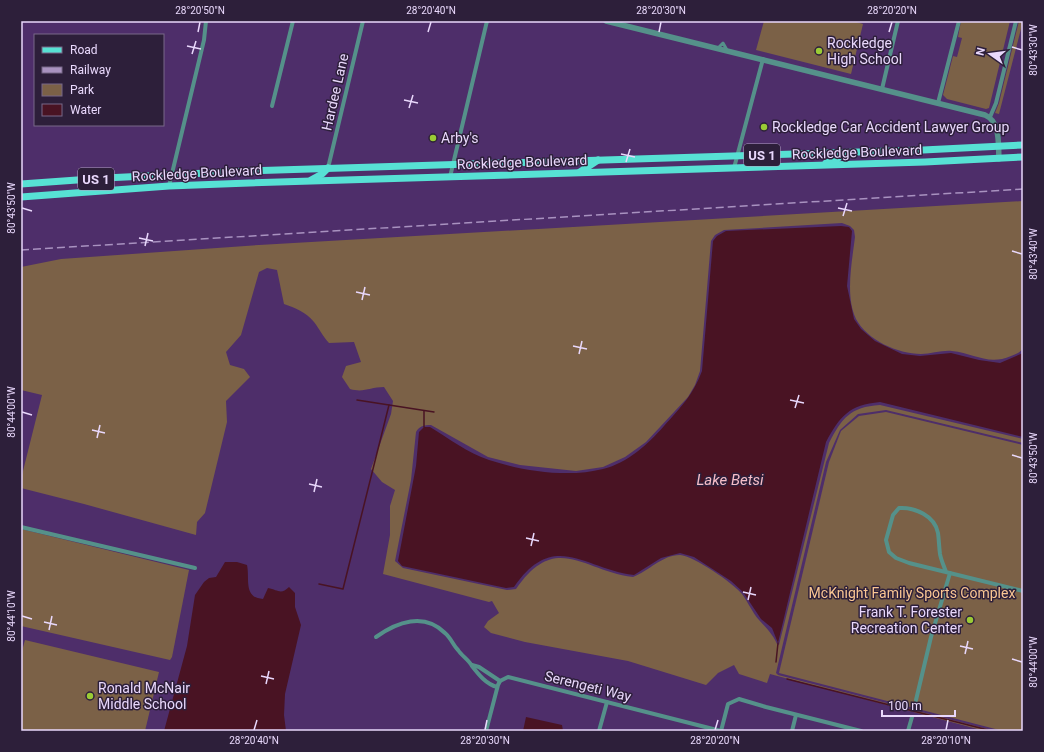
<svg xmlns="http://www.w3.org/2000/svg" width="1044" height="752" font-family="Roboto,sans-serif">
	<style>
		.green { fill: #7b6147 }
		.water { fill: #491323 }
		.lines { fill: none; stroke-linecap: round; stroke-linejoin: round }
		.stream { stroke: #491323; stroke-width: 1.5 }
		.pedestrian { stroke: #55918a; stroke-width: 3 }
		.minor { stroke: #55918a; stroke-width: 4 }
		.tertiary { stroke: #55918a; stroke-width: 5.5 }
		.primary { stroke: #57e1d4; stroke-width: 7 }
		.rail { stroke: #a992c0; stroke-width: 1.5; stroke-dasharray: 8 4; stroke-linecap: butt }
		.ticks { fill: none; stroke: #e9d8fc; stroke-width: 1.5 }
		.poi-dot { fill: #9acb35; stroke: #2d1f3a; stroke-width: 1.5 }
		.labels { text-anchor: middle; stroke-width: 3; stroke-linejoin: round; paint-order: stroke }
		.shield { fill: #2d1f3a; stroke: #b1a0c2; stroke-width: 1 }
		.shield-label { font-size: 13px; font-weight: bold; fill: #e9d8fc }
		.poi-label { font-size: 14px; fill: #e9d8fc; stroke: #2d1f3a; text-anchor: start }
		.street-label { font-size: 14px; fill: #e9d8fc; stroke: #2d1f3a }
		.park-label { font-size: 14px; fill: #fbc793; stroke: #2d1f3a }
		.water-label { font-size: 15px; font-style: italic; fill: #f6bdc7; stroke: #2d1f3a }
		.neatline { fill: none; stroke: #e9d8fc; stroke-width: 1.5 }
		.ticks-label { font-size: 10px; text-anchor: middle; fill: #e9d8fc }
	</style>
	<rect width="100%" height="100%" fill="#4e2e6a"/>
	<g class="green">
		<polygon points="764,21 853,21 863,24 851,74 756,50"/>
		<polygon points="961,21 1010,21 989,108 986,109 947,99 943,95 953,56 957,57 962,38 958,37"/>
		<polygon points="1019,21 1023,21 999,114 995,113 999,103"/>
		<path d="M1023,201V348C1020,353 1016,354 1011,356C988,366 974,353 952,351C942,350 931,354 921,354C898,354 867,340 856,319C845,296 852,262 855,237L854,230L850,226L842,223L724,230L715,235L711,241L700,371L695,385L688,397L646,442L625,457L603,467L576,471L520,465L488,457L431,425C424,425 419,426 416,432L411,480L395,561L403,568L507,590L516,589C556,531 583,571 633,577C649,571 662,555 680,555C694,556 733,583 742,594C748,602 752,612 759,620C766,628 772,633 777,644L779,645L829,443C842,418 850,407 880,405L1023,439V443L886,410L858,414L840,430L826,462L776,673L778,675L995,731H985L770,674L767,683L739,674L734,665L718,673L706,685L628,661L525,642L491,633L484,627L488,621L499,613L492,601L489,602L383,574L390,535V506L395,490L382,482L371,469L391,414L393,401L384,387C370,387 364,393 350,389L342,377L346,366L361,362L354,342L329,343C322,335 320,330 314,322C306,312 295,308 284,304L277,270L267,268L259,272L241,335L226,352L230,365L244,369L250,377L226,401L227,422L205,513L197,522L196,535L84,504L21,488V479L42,395L21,390V267L61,259L259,245Z"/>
		<polygon points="886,412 1023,445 1023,731 1003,731 779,673 829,462 841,431 859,416"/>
		<polygon points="21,529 189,570 172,657 170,660 21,626"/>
		<polygon points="25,640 159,672 145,731 21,731 21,655"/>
	</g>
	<g class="water">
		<path d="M841,226L849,227L852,231L847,286L854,319L861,329L875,341L902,354L920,356L951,353L979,360L1000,363L1023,353V437L880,402C849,405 840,416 826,442L778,643L772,628L761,619L743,592L731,581L694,557L680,553L661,558L634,575C584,569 554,529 514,587L506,588L402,566L398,561L416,466L419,432L424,427H430C448,438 468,453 489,460C523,471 568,478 603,469C628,463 648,444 664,426C681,407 693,395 702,371L713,241L717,236L726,231Z"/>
		<path d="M225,562H237L247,565C250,578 243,598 263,599L268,588C278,590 281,595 289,587L295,593V607L301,625L285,694L284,715L286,731H164L187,646L195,595L204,582L209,578L216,577Z"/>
		<polygon points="526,717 562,725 563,731 523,731"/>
	</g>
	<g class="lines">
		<g class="stream">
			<polyline points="357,400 434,412"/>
			<polyline points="424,411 424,427"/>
			<polyline points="319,584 343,589 389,405"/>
			<polyline points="776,662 778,643"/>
			<polyline points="787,679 992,731"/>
		</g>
		<polygon class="pedestrian" points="723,43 727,50 718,48"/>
		<g class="minor">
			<polyline points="882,89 898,21"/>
			<polyline points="938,103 959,21"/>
			<polyline points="272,106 293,21"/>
			<polyline points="990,117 996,103 1016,21"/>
			<polyline points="328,168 363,21"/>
			<polyline points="734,168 763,59"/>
			<polyline points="450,177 487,21"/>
			<polyline points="169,186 204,40 206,21"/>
			<polyline points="21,527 195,568"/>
			<path d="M946,572C944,566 941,560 940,554C939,547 939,540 938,533C935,516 915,507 899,508L893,515L886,540L889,552L896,558L909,563L1023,591"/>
			<path d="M376,637C397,622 424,612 445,633C451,638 453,645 458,650C462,656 469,660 472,666C479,675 486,684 497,687"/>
			<polyline points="472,665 479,667 500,681"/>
			<polyline points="916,700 931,637 950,573"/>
			<polyline points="486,731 498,685 500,681 508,677 721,731"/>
			<polyline points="599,731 607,702"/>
			<polyline points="721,731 728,704 739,699 766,707 861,731"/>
			<polyline points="792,731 796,715"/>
			<polyline points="908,731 912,717"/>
		</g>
		<path class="tertiary" d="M606,21L985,115C1001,122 998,145 999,159"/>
		<g class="primary">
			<polyline points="826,163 837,159 844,153"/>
			<polyline points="580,172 598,160"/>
			<polyline points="311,180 322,174 328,168"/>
			<polyline points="21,184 105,178 248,171 923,150 1023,145"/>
			<polyline points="21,197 169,186 249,183 925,162 1023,157"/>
		</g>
		<polyline class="rail" points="21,250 1023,189"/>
	</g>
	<path class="ticks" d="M198,32L200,22M428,32L431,22M659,32L661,22M889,32L892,22M187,46L201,49M1012,47L1022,50M192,54L196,41M404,100L418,103M409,108L413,95M621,154L635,157M626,162L630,149M22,208L32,211M838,208L852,211M843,216L847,203M139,238L153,241M145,246L148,233M1012,251L1022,254M356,292L370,295M362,300L365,287M573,346L587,349M579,354L582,341M790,400L804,403M795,408L799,395M22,412L32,415M92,430L105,433M97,438L100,425M1012,455L1022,458M309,484L322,487M314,492L317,479M526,538L539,541M531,546L534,533M743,592L756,595M748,600L751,587M22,616L32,619M44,622L57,625M49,630L52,616M960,646L973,649M965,654L968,641M1012,659L1022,662M261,676L274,679M266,684L269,671M254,730L257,720M485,730L487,720M715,730L718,720M946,730L948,720"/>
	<g class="poi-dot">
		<circle cx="819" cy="51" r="4"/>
		<circle cx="764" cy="127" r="4"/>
		<circle cx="433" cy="138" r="4"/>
		<circle cx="970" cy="620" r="4"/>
		<circle cx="90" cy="696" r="4"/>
	</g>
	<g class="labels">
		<g class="shield">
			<rect x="744" y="144" width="36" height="22" rx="3"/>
			<rect x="78" y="168" width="36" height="22" rx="3"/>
		</g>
		<g class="shield-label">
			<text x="762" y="160">US 1</text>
			<text x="96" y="184">US 1</text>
		</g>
		<g class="poi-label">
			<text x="827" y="48">Rockledge<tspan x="827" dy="16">High School</tspan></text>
			<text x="772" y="132">Rockledge Car Accident Lawyer Group</text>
			<text x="441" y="143">Arby's</text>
			<text x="962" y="617" text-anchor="end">Frank T. Forester<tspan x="962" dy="16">Recreation Center</tspan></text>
			<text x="98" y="693">Ronald McNair<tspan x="98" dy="16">Middle School</tspan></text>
		</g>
		<g class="street-label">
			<text transform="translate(335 92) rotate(-77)" y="5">Hardee Lane</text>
			<text transform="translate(857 152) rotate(-2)" y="5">Rockledge Boulevard</text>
			<text transform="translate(522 162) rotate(-2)" y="5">Rockledge Boulevard</text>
			<text transform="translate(197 173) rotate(-3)" y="5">Rockledge Boulevard</text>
			<text transform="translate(588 686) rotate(14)" y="5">Serengeti Way</text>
		</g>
		<g class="park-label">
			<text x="912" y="598">McKnight Family Sports Complex</text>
		</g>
		<g class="water-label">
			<text x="730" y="485">Lake Betsi</text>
		</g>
	</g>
	<rect width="1044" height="752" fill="none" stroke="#2d1f3a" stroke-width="44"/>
	<rect x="34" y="34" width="130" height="92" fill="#2d1f3a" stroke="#786988"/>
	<rect x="42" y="47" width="20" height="6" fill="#57e1d4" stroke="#786988"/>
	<text x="70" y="54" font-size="12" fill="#e9d8fc">Road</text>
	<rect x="42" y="67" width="20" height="6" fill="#a992c0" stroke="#786988"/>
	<text x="70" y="74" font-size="12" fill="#e9d8fc">Railway</text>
	<rect x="42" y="84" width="20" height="12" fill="#7b6147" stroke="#786988"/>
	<text x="70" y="94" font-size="12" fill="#e9d8fc">Park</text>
	<rect x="42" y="104" width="20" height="12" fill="#491323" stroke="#786988"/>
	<text x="70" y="114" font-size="12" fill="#e9d8fc">Water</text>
	<g transform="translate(990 54) rotate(284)" stroke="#2d1f3a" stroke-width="3" paint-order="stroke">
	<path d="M0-3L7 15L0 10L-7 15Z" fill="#e9d8fc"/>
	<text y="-6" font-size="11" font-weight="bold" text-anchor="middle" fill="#e9d8fc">N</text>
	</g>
	<path d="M882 710v6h73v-6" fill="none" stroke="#e9d8fc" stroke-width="2"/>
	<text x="888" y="710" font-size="12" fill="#e9d8fc" stroke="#2d1f3a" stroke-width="3" paint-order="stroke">100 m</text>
	<rect x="22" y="22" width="1000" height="708" class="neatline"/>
	<g class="ticks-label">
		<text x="200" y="14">28°20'50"N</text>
		<text x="431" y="14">28°20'40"N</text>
		<text x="661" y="14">28°20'30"N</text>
		<text x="892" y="14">28°20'20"N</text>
		<text transform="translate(1033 50) rotate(-90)" y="4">80°43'30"W</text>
		<text transform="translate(11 208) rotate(-90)" y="4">80°43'50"W</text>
		<text transform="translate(1033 254) rotate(-90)" y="4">80°43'40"W</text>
		<text transform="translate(11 412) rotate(-90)" y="4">80°44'00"W</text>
		<text transform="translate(1033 458) rotate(-90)" y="4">80°43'50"W</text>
		<text transform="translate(11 616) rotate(-90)" y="4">80°44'10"W</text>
		<text transform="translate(1033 662) rotate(-90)" y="4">80°44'00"W</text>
		<text x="254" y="744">28°20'40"N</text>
		<text x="485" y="744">28°20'30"N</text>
		<text x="715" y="744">28°20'20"N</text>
		<text x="946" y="744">28°20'10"N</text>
	</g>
</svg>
